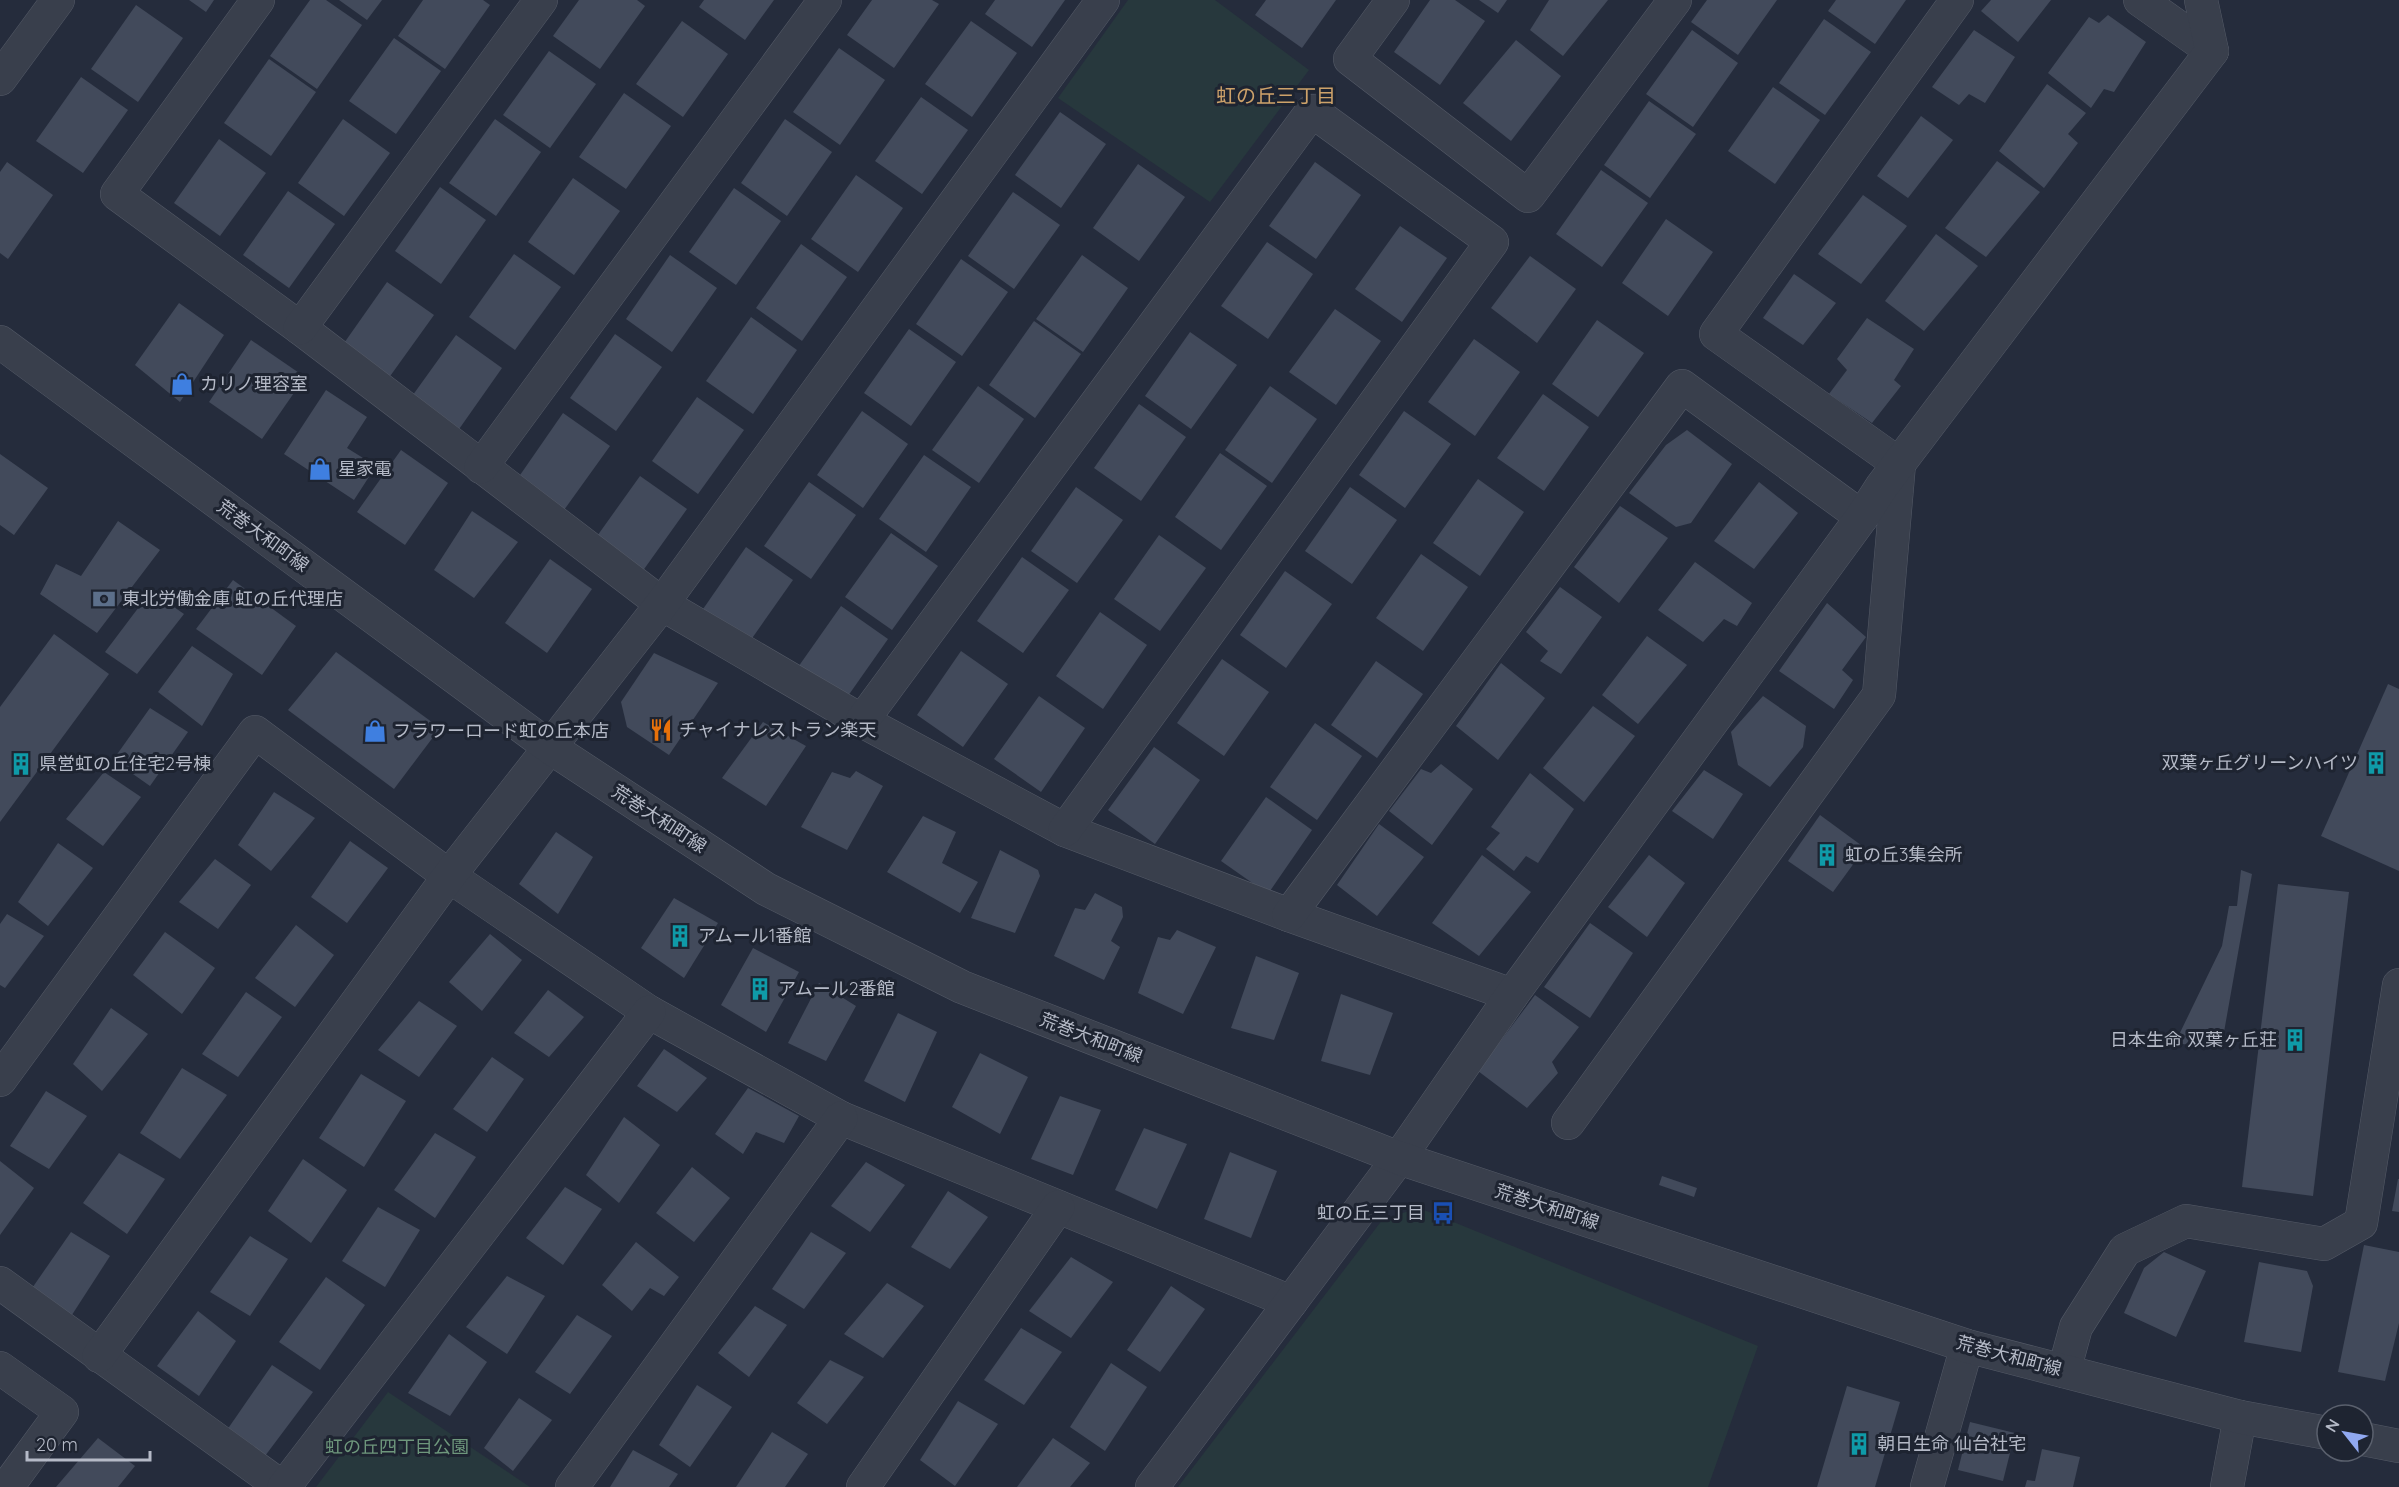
<svg xmlns="http://www.w3.org/2000/svg" width="2399" height="1487" font-family="Quicksand,'Noto Sans JP',sans-serif">
	<style>
		.green { fill: #27383d }
		.building { fill: #424a5b }
		.lines { fill: none; stroke-linecap: round; stroke-linejoin: round }
		.minor-casing { stroke: #545a67; stroke-width: 34 }
		.tertiary-casing { stroke: #545a67; stroke-width: 34 }
		.minor { stroke: #393f4c; stroke-width: 33 }
		.tertiary { stroke: #393f4c; stroke-width: 33 }
		.labels { text-anchor: middle; stroke-width: 6; stroke-linejoin: round; paint-order: stroke }
		.poi-label { font-size: 18px; fill: #b5bac7; stroke: #1e2431; text-anchor: start }
		.street-label { font-size: 18px; fill: #b5bac7; stroke: #1e2431 }
		.park-label { font-size: 18px; fill: #6e977c; stroke: #1e2431 }
		.neighbourhood-label { font-size: 20px; fill: #cda26a; stroke: #1e2431 }
	</style>
	<rect width="100%" height="100%" fill="#252c3c"/>
	<g class="green">
		<polygon points="1128,0 1215,0 1309,70 1210,202 1058,98"/>
		<polygon points="1419,1208 1758,1346 1708,1487 1178,1487 1383,1219"/>
		<polygon points="388,1392 530,1487 316,1487"/>
	</g>
	<g class="building">
		<polygon points="189,0 214,0 206,12"/>
		<polygon points="310,0 326,0 362,25 317,89 270,56"/>
		<polygon points="339,0 382,0 367,20"/>
		<polygon points="423,0 483,0 490,5 445,69 398,36"/>
		<polygon points="579,0 637,0 645,6 600,69 553,36"/>
		<polygon points="704,0 774,0 745,40 699,7"/>
		<polygon points="872,0 932,0 939,4 894,68 847,35"/>
		<polygon points="995,0 1065,0 1032,47 985,14"/>
		<polygon points="1266,0 1336,0 1302,48 1255,15"/>
		<polygon points="1430,0 1455,0 1485,21 1440,85 1394,52"/>
		<polygon points="1479,0 1507,0 1498,13"/>
		<polygon points="1549,0 1608,0 1563,56 1530,30"/>
		<polygon points="1707,0 1777,0 1738,55 1691,22"/>
		<polygon points="1836,0 1906,0 1875,44 1828,11"/>
		<polygon points="1991,0 2051,0 2018,42 1981,11"/>
		<polygon points="136,5 183,38 138,102 91,69"/>
		<polygon points="2108,15 2146,42 2114,92 2104,89 2091,108 2048,73 2089,17 2099,23"/>
		<polygon points="1824,19 1871,52 1825,115 1779,83"/>
		<polygon points="682,21 728,54 683,117 636,84"/>
		<polygon points="971,21 1017,53 972,117 925,84"/>
		<polygon points="1692,30 1738,63 1693,127 1646,94"/>
		<polygon points="1974,30 2015,57 1985,103 1969,94 1959,105 1932,87"/>
		<polygon points="394,38 441,71 396,134 349,101"/>
		<polygon points="1516,40 1561,76 1511,141 1463,103"/>
		<polygon points="839,48 885,80 840,145 793,112"/>
		<polygon points="549,51 596,84 550,148 503,115"/>
		<polygon points="269,59 316,92 271,156 224,123"/>
		<polygon points="81,77 128,110 83,173 36,141"/>
		<polygon points="2047,84 2086,113 2068,134 2078,143 2044,188 1999,151"/>
		<polygon points="1773,87 1820,120 1775,184 1728,151"/>
		<polygon points="624,93 671,126 626,189 579,157"/>
		<polygon points="921,97 968,130 922,194 875,161"/>
		<polygon points="1649,101 1696,134 1650,198 1604,165"/>
		<polygon points="1060,112 1106,144 1061,208 1015,175"/>
		<polygon points="1921,116 1953,140 1908,198 1877,176"/>
		<polygon points="343,119 390,153 344,216 298,183"/>
		<polygon points="495,119 541,152 496,216 449,183"/>
		<polygon points="785,119 832,152 787,216 741,183"/>
		<polygon points="219,139 266,173 220,236 174,203"/>
		<polygon points="1997,161 2040,192 1986,257 1945,228"/>
		<polygon points="7,162 53,195 8,259 0,253 0,172"/>
		<polygon points="1315,162 1361,195 1316,259 1269,226"/>
		<polygon points="1138,164 1185,197 1139,261 1093,228"/>
		<polygon points="1601,170 1648,203 1602,267 1556,234"/>
		<polygon points="856,175 903,208 858,272 811,239"/>
		<polygon points="573,178 620,211 574,275 528,242"/>
		<polygon points="440,187 486,220 441,284 395,251"/>
		<polygon points="734,188 781,221 736,285 689,252"/>
		<polygon points="288,191 335,224 289,288 243,255"/>
		<polygon points="1013,192 1060,225 1014,289 968,256"/>
		<polygon points="1863,195 1907,226 1861,284 1818,254"/>
		<polygon points="1666,219 1713,252 1668,316 1622,283"/>
		<polygon points="1400,226 1447,258 1402,322 1355,289"/>
		<polygon points="1936,234 1978,266 1924,331 1885,301"/>
		<polygon points="1267,242 1313,274 1268,339 1221,306"/>
		<polygon points="801,244 847,277 802,341 756,308"/>
		<polygon points="514,254 561,287 515,350 469,317"/>
		<polygon points="670,255 717,288 672,352 626,319"/>
		<polygon points="1082,255 1128,288 1083,352 1036,319"/>
		<polygon points="1530,256 1576,289 1537,343 1491,308"/>
		<polygon points="961,259 1008,292 962,356 916,324"/>
		<polygon points="1794,274 1836,303 1803,345 1763,318"/>
		<polygon points="387,282 434,315 388,379 342,346"/>
		<polygon points="179,303 224,335 180,402 135,365"/>
		<polygon points="1335,309 1381,341 1336,405 1289,372"/>
		<polygon points="751,317 797,350 753,414 706,381"/>
		<polygon points="1867,318 1914,349 1894,380 1901,386 1872,423 1829,394 1847,370 1837,359"/>
		<polygon points="1597,320 1644,353 1598,417 1552,384"/>
		<polygon points="1034,321 1081,354 1035,418 989,385"/>
		<polygon points="909,329 956,362 911,426 864,393"/>
		<polygon points="1190,332 1237,365 1191,429 1145,396"/>
		<polygon points="615,334 662,367 616,431 570,398"/>
		<polygon points="456,335 502,368 457,432 410,399"/>
		<polygon points="1474,339 1520,372 1475,436 1428,402"/>
		<polygon points="251,340 305,377 262,439 209,402"/>
		<polygon points="978,386 1024,419 979,483 932,450"/>
		<polygon points="1270,386 1317,419 1272,483 1225,450"/>
		<polygon points="326,390 367,417 347,448 376,466 354,500 284,454"/>
		<polygon points="1543,394 1589,427 1544,491 1497,458"/>
		<polygon points="697,397 744,430 698,494 652,461"/>
		<polygon points="1139,404 1186,437 1141,501 1094,468"/>
		<polygon points="862,411 908,444 863,508 817,475"/>
		<polygon points="1404,411 1451,444 1405,508 1359,475"/>
		<polygon points="563,413 610,446 564,510 518,478"/>
		<polygon points="1687,430 1732,464 1691,523 1676,527 1629,493 1666,445"/>
		<polygon points="401,450 448,483 405,545 357,512"/>
		<polygon points="1220,453 1267,486 1221,550 1175,517"/>
		<polygon points="0,454 48,488 14,535 0,525"/>
		<polygon points="924,455 971,487 926,552 879,519"/>
		<polygon points="640,476 687,509 642,572 595,539"/>
		<polygon points="1478,479 1524,512 1480,576 1433,543"/>
		<polygon points="809,482 856,515 811,579 764,546"/>
		<polygon points="1759,482 1798,513 1754,569 1714,541"/>
		<polygon points="1076,487 1123,520 1077,583 1031,551"/>
		<polygon points="1350,487 1397,520 1352,584 1305,551"/>
		<polygon points="1620,506 1668,538 1619,603 1574,567"/>
		<polygon points="472,511 518,542 474,598 434,570"/>
		<polygon points="118,521 160,550 97,633 40,594 56,564 81,576"/>
		<polygon points="891,533 938,566 892,630 845,597"/>
		<polygon points="1159,535 1206,568 1160,631 1114,599"/>
		<polygon points="746,547 793,580 748,644 701,612"/>
		<polygon points="1421,554 1468,587 1423,651 1376,618"/>
		<polygon points="1022,557 1069,590 1023,653 977,621"/>
		<polygon points="550,559 592,589 547,653 505,623"/>
		<polygon points="1695,562 1752,603 1737,626 1724,619 1703,642 1658,610"/>
		<polygon points="1285,571 1332,604 1286,668 1240,635"/>
		<polygon points="233,580 296,626 262,675 196,629"/>
		<polygon points="1560,587 1602,617 1561,674 1540,661 1548,651 1526,632"/>
		<polygon points="151,591 184,614 137,674 105,652"/>
		<polygon points="1827,603 1866,637 1842,670 1853,680 1834,709 1779,671"/>
		<polygon points="841,606 888,639 843,703 796,670"/>
		<polygon points="1100,612 1147,645 1103,709 1056,676"/>
		<polygon points="54,634 109,674 0,822 0,707"/>
		<polygon points="1647,636 1687,665 1638,724 1602,695"/>
		<polygon points="192,646 233,674 202,726 158,692"/>
		<polygon points="961,651 1008,684 963,747 917,715"/>
		<polygon points="336,652 440,728 394,789 288,710"/>
		<polygon points="654,653 718,683 669,755 627,727 621,702"/>
		<polygon points="1222,659 1269,692 1224,756 1177,723"/>
		<polygon points="1376,661 1423,694 1377,758 1331,725"/>
		<polygon points="1501,663 1545,698 1498,760 1456,726"/>
		<polygon points="2388,684 2399,689 2399,871 2321,836"/>
		<polygon points="1039,696 1085,728 1041,792 994,759"/>
		<polygon points="1763,696 1806,726 1803,747 1770,787 1738,765 1731,732"/>
		<polygon points="1593,706 1635,736 1584,802 1543,768"/>
		<polygon points="150,708 188,732 150,786 113,760"/>
		<polygon points="763,722 806,746 766,806 722,778"/>
		<polygon points="1315,723 1362,756 1317,820 1270,787"/>
		<polygon points="1154,747 1200,780 1155,844 1108,810"/>
		<polygon points="1441,764 1473,789 1432,845 1389,811 1421,769 1431,773"/>
		<polygon points="1704,770 1743,794 1713,839 1672,811"/>
		<polygon points="856,771 883,786 847,850 801,827 832,772 850,778"/>
		<polygon points="104,772 141,797 103,846 66,819"/>
		<polygon points="1530,773 1574,809 1538,863 1526,856 1514,871 1486,849 1500,833 1491,827"/>
		<polygon points="274,792 315,818 271,871 238,845"/>
		<polygon points="1266,797 1312,830 1268,894 1221,861"/>
		<polygon points="1820,815 1865,848 1833,892 1788,861"/>
		<polygon points="923,816 956,832 942,863 978,882 960,913 887,872"/>
		<polygon points="1379,824 1424,857 1377,916 1337,885"/>
		<polygon points="556,832 593,857 558,914 519,884"/>
		<polygon points="350,841 388,868 347,923 311,897"/>
		<polygon points="58,843 93,868 48,926 18,902"/>
		<polygon points="1000,850 1038,870 1040,876 1015,933 971,918"/>
		<polygon points="1482,855 1531,892 1479,956 1432,923"/>
		<polygon points="1649,855 1685,883 1647,937 1608,907"/>
		<polygon points="215,859 251,885 218,929 179,902"/>
		<polygon points="2241,870 2252,874 2221,1049 2175,1043 2222,946 2229,906 2237,906"/>
		<polygon points="2278,884 2349,892 2313,1196 2242,1187"/>
		<polygon points="1095,893 1122,907 1123,917 1111,941 1120,947 1104,980 1054,956 1075,908 1085,910"/>
		<polygon points="674,898 718,923 684,978 641,948"/>
		<polygon points="7,914 44,936 5,988 0,985 0,924"/>
		<polygon points="1590,923 1633,953 1590,1018 1544,987"/>
		<polygon points="296,925 334,955 295,1007 255,978"/>
		<polygon points="1177,930 1216,947 1183,1014 1138,993 1158,937 1170,940"/>
		<polygon points="165,932 215,968 182,1014 133,975"/>
		<polygon points="490,934 522,960 482,1011 449,982"/>
		<polygon points="753,948 799,972 766,1032 721,1005"/>
		<polygon points="1256,956 1299,973 1274,1040 1231,1028"/>
		<polygon points="819,983 856,1006 826,1061 788,1043"/>
		<polygon points="548,990 584,1017 549,1057 514,1033"/>
		<polygon points="246,992 282,1017 238,1077 202,1054"/>
		<polygon points="1341,994 1393,1013 1370,1075 1321,1061"/>
		<polygon points="1535,995 1579,1027 1552,1062 1558,1073 1527,1108 1478,1071"/>
		<polygon points="419,1001 457,1026 419,1077 378,1050"/>
		<polygon points="111,1008 148,1034 102,1091 73,1064"/>
		<polygon points="898,1013 937,1032 905,1102 864,1081"/>
		<polygon points="664,1049 707,1078 677,1112 637,1086"/>
		<polygon points="980,1053 1028,1077 1000,1134 952,1107"/>
		<polygon points="492,1057 524,1079 487,1132 453,1109"/>
		<polygon points="182,1068 227,1095 180,1159 140,1133"/>
		<polygon points="361,1074 406,1101 364,1167 319,1138"/>
		<polygon points="748,1088 799,1116 784,1143 756,1132 743,1154 715,1134"/>
		<polygon points="46,1091 87,1116 49,1169 10,1146"/>
		<polygon points="1060,1096 1101,1110 1073,1175 1031,1159"/>
		<polygon points="624,1117 660,1145 619,1203 586,1175"/>
		<polygon points="1144,1128 1187,1144 1157,1209 1115,1190"/>
		<polygon points="435,1133 476,1157 435,1218 394,1190"/>
		<polygon points="1230,1152 1277,1171 1251,1238 1204,1219"/>
		<polygon points="119,1153 165,1179 127,1234 83,1203"/>
		<polygon points="303,1159 347,1190 311,1243 268,1211"/>
		<polygon points="0,1161 34,1188 0,1235"/>
		<polygon points="866,1162 905,1185 870,1232 831,1206"/>
		<polygon points="692,1167 730,1198 694,1242 656,1213"/>
		<polygon points="1662,1176 1697,1188 1694,1197 1659,1185"/>
		<polygon points="2398,1179 2399,1179 2399,1212 2392,1211"/>
		<polygon points="565,1187 602,1209 563,1265 526,1238"/>
		<polygon points="948,1191 988,1217 950,1269 911,1247"/>
		<polygon points="378,1207 420,1230 385,1287 342,1261"/>
		<polygon points="71,1232 110,1256 68,1321 28,1294"/>
		<polygon points="811,1232 846,1253 804,1309 772,1289"/>
		<polygon points="250,1236 288,1259 250,1316 210,1292"/>
		<polygon points="636,1242 679,1277 664,1296 650,1288 632,1311 602,1285"/>
		<polygon points="2364,1245 2399,1252 2399,1323 2385,1381 2338,1372"/>
		<polygon points="2164,1252 2206,1271 2176,1337 2124,1313 2144,1268"/>
		<polygon points="1071,1257 1113,1282 1071,1338 1029,1311"/>
		<polygon points="2259,1262 2307,1271 2313,1286 2301,1352 2244,1342"/>
		<polygon points="507,1276 545,1296 507,1354 466,1327"/>
		<polygon points="326,1277 365,1305 320,1370 279,1342"/>
		<polygon points="887,1283 924,1306 883,1358 844,1334"/>
		<polygon points="1171,1286 1205,1309 1160,1372 1127,1350"/>
		<polygon points="755,1306 787,1325 749,1377 718,1353"/>
		<polygon points="198,1311 236,1341 199,1396 157,1366"/>
		<polygon points="577,1315 612,1336 570,1394 535,1372"/>
		<polygon points="1021,1328 1062,1352 1024,1405 984,1380"/>
		<polygon points="449,1334 487,1362 450,1416 408,1393"/>
		<polygon points="830,1360 864,1377 827,1424 797,1403"/>
		<polygon points="1111,1363 1147,1387 1105,1451 1070,1427"/>
		<polygon points="272,1365 313,1392 265,1456 227,1430"/>
		<polygon points="697,1385 732,1407 690,1467 659,1445"/>
		<polygon points="1847,1386 1900,1402 1875,1487 1817,1487"/>
		<polygon points="519,1398 552,1420 513,1471 484,1448"/>
		<polygon points="958,1401 998,1424 955,1486 920,1460"/>
		<polygon points="1970,1422 2015,1433 2003,1481 1958,1470"/>
		<polygon points="772,1432 808,1454 785,1487 736,1487"/>
		<polygon points="98,1438 135,1466 118,1487 56,1487"/>
		<polygon points="1053,1438 1090,1463 1070,1487 1017,1487"/>
		<polygon points="2042,1449 2080,1457 2073,1487 2025,1487 2027,1480 2035,1481"/>
		<polygon points="633,1450 678,1474 669,1487 610,1487"/>
	</g>
	<g class="lines">
		<g class="minor-casing">
			<g id="minor">
				<polyline points="258,0 117,194 300,328 662,604 862,721 1065,830 1289,915 1512,995"/>
				<polyline points="1393,0 1350,59 1528,196 1675,0"/>
				<polyline points="2140,0 2212,51"/>
				<polyline points="300,328 541,0"/>
				<polyline points="481,467 825,0"/>
				<polyline points="862,721 1312,111 1492,242 1065,830"/>
				<polyline points="1289,915 1682,386 1862,517"/>
				<polyline points="0,1080 255,732 449,876 649,1012 841,1118 1291,1302"/>
				<polyline points="1568,1123 1879,695 1899,464 1716,334 1957,0"/>
				<polyline points="0,1283 282,1487"/>
				<polyline points="99,1356 449,876 662,604 1103,0"/>
				<polyline points="0,1368 62,1412 7,1487"/>
				<polyline points="2064,1371 2076,1327 2125,1250 2186,1221 2324,1244 2361,1223 2399,985"/>
				<polyline points="284,1487 649,1012"/>
				<polyline points="572,1487 841,1118"/>
				<polyline points="863,1487 1058,1207"/>
				<polyline points="1152,1487 1399,1158 1512,995 1862,517 1882,486 2212,51 2201,0"/>
				<polyline points="1927,1487 1967,1346"/>
				<polyline points="2227,1487 2240,1417"/>
			</g>
		</g>
		<g class="tertiary-casing">
			<g id="tertiary">
				<polyline points="0,79 58,0"/>
				<polyline points="0,342 551,748 766,889 962,987 1399,1158 1967,1346 2240,1417 2327,1433"/>
				<polyline points="2363,1439 2399,1446"/>
			</g>
		</g>
		<use href="#minor" class="minor"/>
		<use href="#tertiary" class="tertiary"/>
	</g>
	<defs>
		<g id="shop-bare" transform="scale(1.8)"><path d="M-5-2.5h2.3a2.7 3.5 0 0 1 5.4 0H5L5.5 6h-11ZM-1.5-2.5h3a1.5 2.3 0 0 0-3 0Z" fill="#3f7fe0" stroke="#1e2431" stroke-width="2.5" paint-order="stroke"/></g>
		<g id="bank-bare" transform="scale(1.8)"><path d="M-6-4H6V4H-6ZM0-2.3a2.3 2.3 0 1 0 0 4.6a2.3 2.3 0 1 0 0-4.6Z" fill="#5c6f8a" stroke="#1e2431" stroke-width="2.5" paint-order="stroke"/></g>
		<g id="restaurant-bare" transform="scale(1.8)"><path d="M-5-6h1v4h1v-4h1v4h1v-4h1v5L-1.5 .5V6h-2V.5L-5-1ZM5-6V6H3V1.5H1.5Q1.5-4 5-6Z" fill="#e8710a" stroke="#1e2431" stroke-width="2.5" paint-order="stroke"/></g>
		<g id="building-bare" transform="scale(1.8)"><path d="M-4-6H4V6H1V3H-1V6H-4ZM-2.5-4.3h1.7v1.8h-1.7ZM.8-4.3h1.7v1.8H.8ZM-2.5-1h1.7V.8h-1.7ZM.8-1h1.7V.8H.8Z" fill="#0f9aa8" stroke="#1e2431" stroke-width="2.5" paint-order="stroke"/></g>
		<g id="bus-bare" transform="scale(1.8)"><path d="M-5-6H5V4H4V6H2V4H-2V6H-4V4H-5ZM-3.5-4V0h7V-4ZM-3.5 1.2v1.5H-2V1.2ZM2 1.2v1.5H3.5V1.2Z" fill="#1a4fb4" stroke="#1e2431" stroke-width="2.5" paint-order="stroke"/></g>
	</defs>
	<g fill-rule="evenodd">
		<use href="#shop-bare" x="182" y="384"/>
		<use href="#shop-bare" x="320" y="469"/>
		<use href="#bank-bare" x="104" y="599"/>
		<use href="#restaurant-bare" x="661" y="730"/>
		<use href="#shop-bare" x="375" y="731"/>
		<use href="#building-bare" x="2376" y="763"/>
		<use href="#building-bare" x="21" y="764"/>
		<use href="#building-bare" x="1827" y="855"/>
		<use href="#building-bare" x="680" y="936"/>
		<use href="#building-bare" x="760" y="989"/>
		<use href="#building-bare" x="2295" y="1040"/>
		<use href="#bus-bare" x="1443" y="1213"/>
		<use href="#building-bare" x="1859" y="1444"/>
	</g>
	<g class="labels">
		<g class="poi-label">
			<text x="200" y="390">カリノ理容室</text>
			<text x="338" y="475">星家電</text>
			<text x="122" y="605">東北労働金庫 虹の丘代理店</text>
			<text x="679" y="736">チャイナレストラン楽天</text>
			<text x="393" y="737">フラワーロード虹の丘本店</text>
			<text x="2358" y="769" text-anchor="end">双葉ヶ丘グリーンハイツ</text>
			<text x="39" y="770">県営虹の丘住宅2号棟</text>
			<text x="1845" y="861">虹の丘3集会所</text>
			<text x="698" y="942">アムール1番館</text>
			<text x="778" y="995">アムール2番館</text>
			<text x="2277" y="1046" text-anchor="end">日本生命 双葉ヶ丘荘</text>
			<text x="1425" y="1219" text-anchor="end">虹の丘三丁目</text>
			<text x="1877" y="1450">朝日生命 仙台社宅</text>
		</g>
		<g class="street-label">
			<text transform="translate(263 536) rotate(36)" y="6">荒巻大和町線</text>
			<text transform="translate(659 819) rotate(33)" y="6">荒巻大和町線</text>
			<text transform="translate(1091 1038) rotate(21)" y="6">荒巻大和町線</text>
			<text transform="translate(1547 1207) rotate(18)" y="6">荒巻大和町線</text>
			<text transform="translate(2009 1356) rotate(15)" y="6">荒巻大和町線</text>
		</g>
		<g class="park-label">
			<text x="397" y="1453">虹の丘四丁目公園</text>
		</g>
		<g class="neighbourhood-label">
			<text x="1276" y="103">虹の丘三丁目</text>
		</g>
	</g>
	<g transform="translate(2345 1433) rotate(301)"><circle r="28" fill="#1e2431" stroke="#5a606d" stroke-width="1.5"/>
	<path d="M0-4.5L10 22L0 15L-10 22Z" fill="#91a9f1"/>
	<text y="-9" font-size="16" font-weight="bold" text-anchor="middle" fill="#b5bac7">N</text>
	</g>
	<path d="M27 1451v9h123v-9" fill="none" stroke="#b5bac7" stroke-width="3"/>
	<text x="36" y="1451" font-size="18" fill="#b5bac7" stroke="#1e2431" stroke-width="4.5" paint-order="stroke">20 m</text>
</svg>
